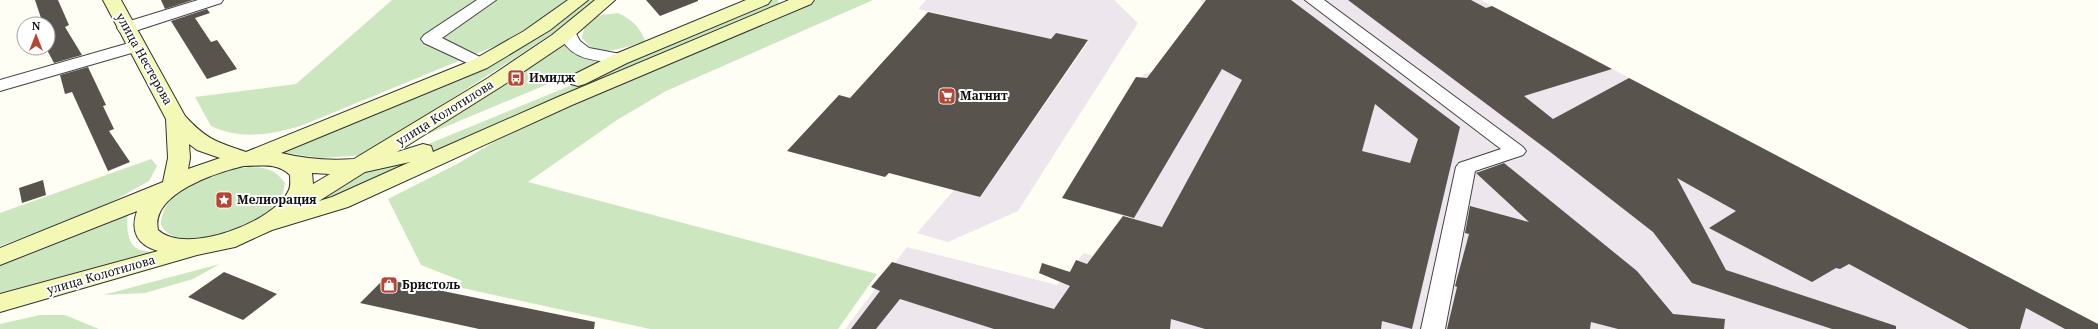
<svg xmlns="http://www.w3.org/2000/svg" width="2098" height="329" font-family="'Noto Serif',serif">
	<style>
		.industrial { fill: #eee6ed }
		.green { fill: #cce7bf }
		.building { fill: #58534d; fill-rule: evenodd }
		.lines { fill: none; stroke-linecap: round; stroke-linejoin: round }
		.minor-casing { stroke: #434343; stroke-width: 2 }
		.secondary-casing { stroke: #323232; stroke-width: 2 }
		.minor { fill: #fff; fill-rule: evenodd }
		.secondary { fill: #f3f8b5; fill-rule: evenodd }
		.labels { text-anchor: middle; stroke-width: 4; stroke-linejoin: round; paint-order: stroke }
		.street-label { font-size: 12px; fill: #101010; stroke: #fff }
		.poi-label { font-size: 12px; font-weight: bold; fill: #101010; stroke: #fff; text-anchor: start }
	</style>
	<rect width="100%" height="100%" fill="#fefef4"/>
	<g class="industrial">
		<polygon points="926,0 1114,0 1138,23 1018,211 948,242 917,233 954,190 980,197 1089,41 1056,33 1051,39 918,9"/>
		<polygon points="1201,0 1481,0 2098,324 2098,329 845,329 907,247 1057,285 1084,253 1100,258 1130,218 1068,199 1144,74 1159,69 1206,5"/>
	</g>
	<g class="green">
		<path d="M392,0H566L542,19L500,44L303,125C271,135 242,140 211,126L195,97L296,84Z"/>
		<polygon points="584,0 595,0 555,32 364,155 321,158 272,151 414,95"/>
		<polygon points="768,0 778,0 779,4 307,208 370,168 572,85"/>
		<polygon points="817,0 873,0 666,91 617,120 528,182 877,274 838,329 650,329 458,287 462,281 421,265 388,199 459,163 502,137 718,40"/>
		<path d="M618,13C631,19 640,27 645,41C634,45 605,55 593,49C589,47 585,41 582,38C586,14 596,16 618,13Z"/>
		<path d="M564,42C571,59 588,59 603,61L421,137Z"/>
		<polygon points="151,159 157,166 149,181 117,199 71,220 0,246 0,213"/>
		<path d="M249,167C266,168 274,168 285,183C284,187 284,191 282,195C269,222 196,251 169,234C166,232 163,228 161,225C162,186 217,171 249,167Z"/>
		<path d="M128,211C127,222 125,243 138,249C142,251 149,251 154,253L0,297V263Z"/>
		<polygon points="220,264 193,279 145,293 103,295"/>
		<polygon points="40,315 65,315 99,329 0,329 0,324"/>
	</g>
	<g class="building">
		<polygon points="35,0 58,0 69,25 65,27 82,55 54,63 46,48 48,48 48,24 43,24"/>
		<polygon points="161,0 193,0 165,9"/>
		<polygon points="646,0 698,0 698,1 660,16"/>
		<path d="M1206,0H1291L1460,127L1412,329L1382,321L1381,329H1205L1171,319L1170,329H994L900,299L876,329H851L880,291L871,287L892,262L1054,309L1070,286L1039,273L1042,263L1070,272L1076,260L1087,264L1123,216L1162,227L1242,80L1222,69L1134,218L1062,198L1136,77L1147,78ZM1375,104L1418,139L1410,163L1362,151Z"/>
		<polygon points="1348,0 1471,0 1486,8 1492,6 1612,69 1524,96 1553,119 1629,78 2098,324 2098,329 2065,329 2026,308 2020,329 1969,329 1849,264 1840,269 1836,268 1812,282 1709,228 1736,211 1677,178 1726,270 1896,326 1896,329 1832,329 1692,283 1653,232 1549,151"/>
		<polygon points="207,9 210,13 195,18 211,42 217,40 237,69 207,79 171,21"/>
		<polygon points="928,12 1051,39 1056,33 1088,40 980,197 889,173 885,177 787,151 839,95 850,98"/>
		<polygon points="88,67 106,105 103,106 114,129 109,131 130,162 108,171 72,92 65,94 60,75"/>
		<polygon points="1504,163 1637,271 1673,314 1725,319 1724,329 1618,329 1591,322 1590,329 1447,329 1457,287 1455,286 1469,234 1465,233 1470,206 1529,222 1476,173"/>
		<polygon points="43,180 46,195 22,203 19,188"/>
		<polygon points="224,272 256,285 277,294 243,320 188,297"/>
		<polygon points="384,279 595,322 594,329 479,329 360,303"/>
	</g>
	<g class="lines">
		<g class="minor-casing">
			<g id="minor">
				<polygon points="198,0 223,0 221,3 132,32 126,33 120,32 117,28 120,24"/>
				<polygon points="477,0 496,0 442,38 486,60 489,64 486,68 480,69 424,43 421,39 424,35"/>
				<polygon points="1305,0 1324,0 1523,147 1526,151 1523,155 1475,171 1445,329 1421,329 1456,167 1459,163 1501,149"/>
				<path d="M567,27L573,28L580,41L589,48L626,55L629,59L626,63L620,64C592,59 571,62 558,32L561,28Z"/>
				<polygon points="136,41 142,42 145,46 142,50 0,91 0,80"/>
			</g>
		</g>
		<g class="secondary-casing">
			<g id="secondary">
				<path d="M103,0H121L185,116C207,140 217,142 246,152L473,60L524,31L568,0H588L550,30L487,68L281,153C306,159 329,161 354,159L488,78L552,35L595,0H615L566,43L502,86L397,152L423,144L431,146L433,152L558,97L789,0H814L811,4L572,105L348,207L272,230L235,247L197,255L0,312V294L158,251C137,245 130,231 137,211L0,265V248L163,182L168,158L166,119ZM189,144L197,150L220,158L188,169L190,158ZM410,162L332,197L319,201L365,172ZM244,166C261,166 277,162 290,175C290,180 291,185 289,190C275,222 186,256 158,230C150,194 217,172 244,166ZM312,173L330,174L313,184Z"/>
				<polygon points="746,0 771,0 768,4 627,63 585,84 578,86 571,84 568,80 571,76 613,55"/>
			</g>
		</g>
		<use href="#minor" class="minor"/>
		<use href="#secondary" class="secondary"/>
	</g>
	<defs>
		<g id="bus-square" transform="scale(0.9)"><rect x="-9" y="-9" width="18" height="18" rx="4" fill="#b64533" stroke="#fff"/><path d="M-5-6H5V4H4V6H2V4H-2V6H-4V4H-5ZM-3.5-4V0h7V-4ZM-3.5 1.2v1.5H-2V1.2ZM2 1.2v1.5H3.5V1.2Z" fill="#fff"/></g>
		<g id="supermarket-square" transform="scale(0.9)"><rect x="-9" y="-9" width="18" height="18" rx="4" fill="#b64533" stroke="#fff"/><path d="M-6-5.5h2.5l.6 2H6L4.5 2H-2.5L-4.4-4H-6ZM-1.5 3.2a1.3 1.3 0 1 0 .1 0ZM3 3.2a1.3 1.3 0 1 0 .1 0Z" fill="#fff"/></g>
		<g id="sight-square" transform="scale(0.9)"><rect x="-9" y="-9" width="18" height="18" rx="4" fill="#b64533" stroke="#fff"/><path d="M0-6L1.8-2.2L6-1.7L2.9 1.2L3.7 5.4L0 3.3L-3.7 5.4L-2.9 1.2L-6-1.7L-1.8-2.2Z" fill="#fff"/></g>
		<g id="shop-square" transform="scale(0.9)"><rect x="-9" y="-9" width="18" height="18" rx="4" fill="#b64533" stroke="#fff"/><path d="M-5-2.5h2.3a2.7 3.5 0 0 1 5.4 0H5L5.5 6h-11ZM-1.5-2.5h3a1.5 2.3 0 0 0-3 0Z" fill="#fff"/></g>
	</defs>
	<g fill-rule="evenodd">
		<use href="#bus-square" x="516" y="78"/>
		<use href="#supermarket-square" x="947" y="96"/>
		<use href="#sight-square" x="224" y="200"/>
		<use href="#shop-square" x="389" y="285"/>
	</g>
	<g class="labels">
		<g class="street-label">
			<text transform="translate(144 59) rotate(61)" y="4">улица Нестерова</text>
			<text transform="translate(445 113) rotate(-32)" y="4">улица Колотилова</text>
			<text transform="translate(101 275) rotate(-16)" y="4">улица Колотилова</text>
		</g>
		<g class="poi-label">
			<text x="529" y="82">Имидж</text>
			<text x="960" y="100">Магнит</text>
			<text x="237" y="204">Мелиорация</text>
			<text x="402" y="289">Бристоль</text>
		</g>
	</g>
	<g transform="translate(36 36)"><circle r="19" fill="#ffffff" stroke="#9f9f9f"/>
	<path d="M0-3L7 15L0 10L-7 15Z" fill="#b64533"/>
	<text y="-6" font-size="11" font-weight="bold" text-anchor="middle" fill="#101010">N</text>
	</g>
</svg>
